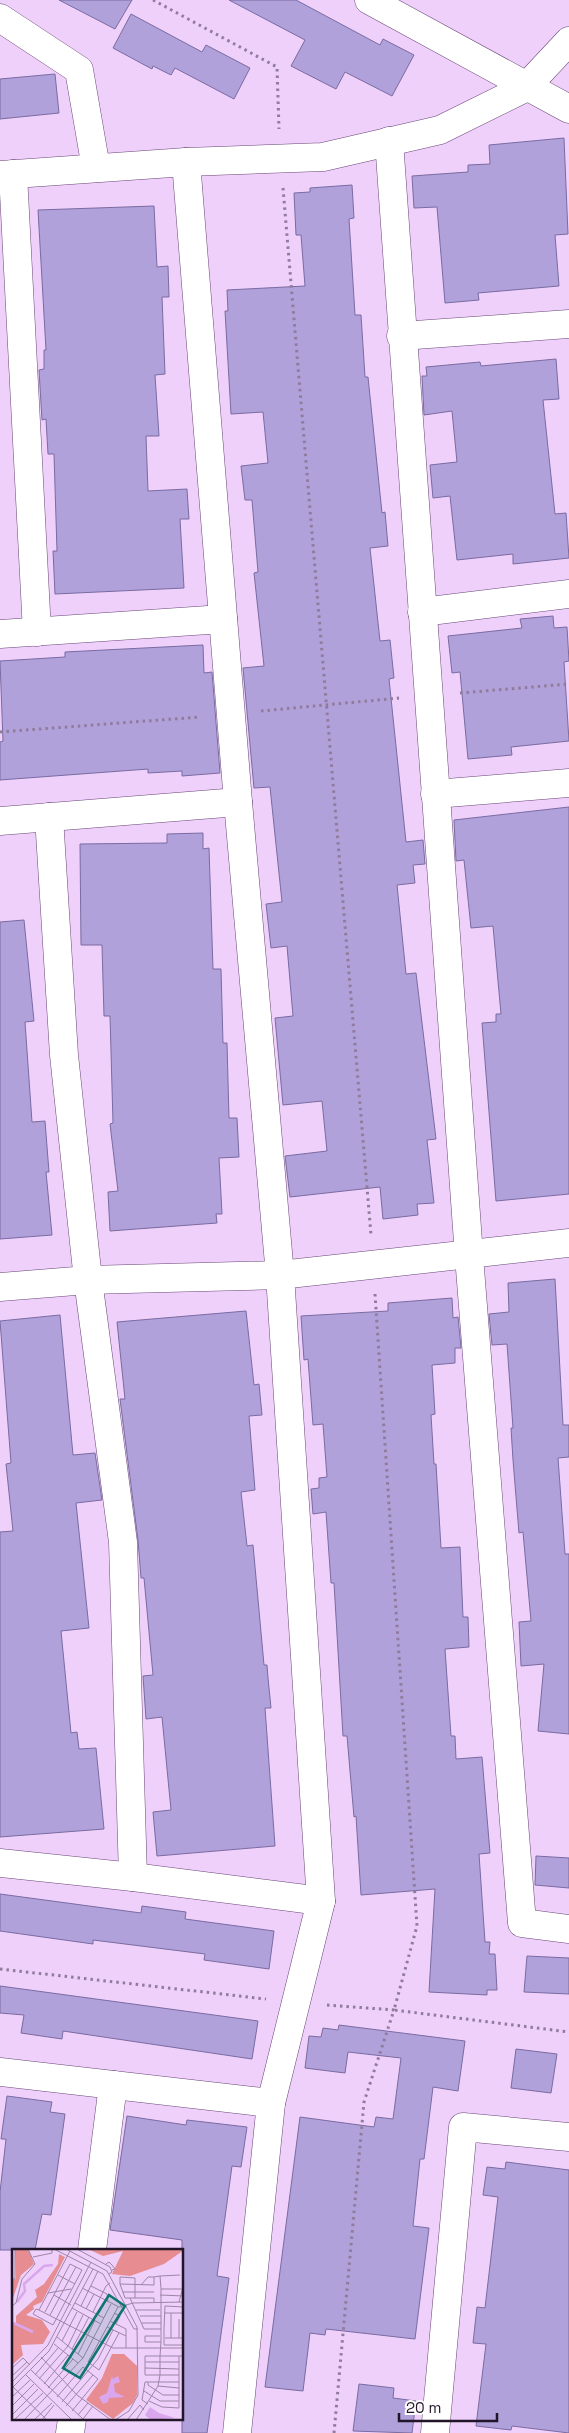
<svg xmlns="http://www.w3.org/2000/svg" width="569" height="2433" font-family="'Space Grotesk',sans-serif">
	<style>
		.building { fill: #b0a1db; stroke: #7a6ba1 }
		.lines { fill: none; stroke-linecap: round; stroke-linejoin: round }
		.street-casing { stroke: #694775; stroke-width: 29 }
		.secondary-casing { stroke: #694775; stroke-width: 29 }
		.path { stroke: #917b9b; stroke-width: 3; stroke-dasharray: 2.5 4; stroke-linecap: butt }
		.street { stroke: #fff; stroke-width: 28 }
		.secondary { stroke: #fff; stroke-width: 28 }
		.inset-river { fill: none; stroke: #daa6ee; stroke-width: 2.5 }
		.inset-road { fill: none; stroke: #9d85a7; stroke-width: 1 }
		.view { fill: #0f766e; fill-opacity: 0.15; stroke: #0f766e; stroke-width: 2.5 }
		.inset-edge { fill: none; stroke: #231528; stroke-width: 2.5 }
	</style>
	<rect width="100%" height="100%" fill="#eed0fb"/>
	<g class="building">
		<polygon points="59,0 132,0 115,29"/>
		<polygon points="229,0 296,0 380,45 383,39 414,55 392,96 345,72 336,89 291,66 305,40"/>
		<polygon points="131,14 202,52 206,45 250,68 234,99 175,68 171,75 153,66 152,69 113,48"/>
		<polygon points="55,74 59,113 0,119 0,79"/>
		<polygon points="564,138 568,234 555,235 559,286 478,293 479,300 445,303 437,207 414,208 412,176 468,172 468,165 490,164 489,145"/>
		<polygon points="352,185 354,218 349,219 355,315 361,315 365,377 368,377 382,513 385,512 388,546 370,548 380,641 390,640 394,678 389,679 406,842 423,840 425,864 413,865 415,883 397,885 406,974 416,973 436,1139 427,1140 434,1203 417,1204 418,1215 383,1219 380,1187 290,1197 285,1156 327,1151 322,1101 283,1105 275,1018 293,1016 287,946 271,948 266,904 282,902 270,787 254,788 243,668 264,666 254,573 258,572 252,500 245,500 241,466 268,463 263,412 231,414 225,311 228,311 227,290 305,286 301,235 296,235 294,193 310,192 310,188"/>
		<polygon points="154,206 157,267 168,266 169,297 162,297 165,374 155,375 159,436 146,436 148,491 187,489 189,519 180,519 184,588 55,594 53,551 57,551 54,454 48,454 46,419 42,420 39,370 44,369 44,350 46,350 38,210"/>
		<polygon points="556,359 559,399 543,400 555,514 566,513 569,558 513,564 513,554 457,560 450,496 433,498 430,465 457,462 452,411 424,415 422,376 427,376 426,367 480,362 481,366"/>
		<polygon points="553,616 554,628 567,627 569,661 564,662 569,741 511,747 512,755 468,759 460,672 452,673 448,636 522,628 520,619"/>
		<polygon points="203,645 204,673 212,672 220,773 182,776 182,771 148,773 148,769 0,780 0,742 3,741 0,661 65,657 65,652"/>
		<polygon points="569,807 569,1194 496,1201 482,1023 496,1022 496,1014 501,1014 493,926 471,928 464,860 456,861 454,820"/>
		<polygon points="203,833 203,849 209,848 213,969 221,969 223,1043 227,1043 229,1118 237,1118 239,1157 219,1158 222,1214 216,1214 217,1223 110,1231 108,1192 118,1191 110,1124 113,1123 110,1016 104,1016 102,945 81,945 80,844 167,843 167,834"/>
		<polygon points="24,920 34,1021 25,1022 32,1122 45,1121 49,1172 46,1172 52,1235 0,1239 0,922"/>
		<polygon points="555,1279 563,1425 569,1425 569,1457 558,1458 565,1554 569,1554 569,1734 538,1731 544,1664 521,1666 519,1622 531,1621 523,1532 519,1533 513,1460 511,1428 513,1428 507,1344 492,1345 489,1314 509,1312 508,1283"/>
		<polygon points="452,1298 453,1318 458,1317 461,1348 455,1348 455,1363 432,1365 435,1414 431,1415 434,1464 436,1464 441,1548 460,1547 463,1617 468,1617 469,1647 445,1649 451,1736 455,1736 456,1759 482,1757 490,1853 479,1854 485,1942 490,1942 489,1954 495,1954 497,1990 487,1990 487,1995 429,1992 435,1889 361,1895 356,1816 354,1817 347,1736 343,1736 334,1583 331,1583 326,1512 313,1514 311,1489 319,1488 319,1478 327,1477 323,1424 313,1425 308,1359 304,1360 301,1316 388,1311 388,1303"/>
		<polygon points="246,1311 254,1385 259,1384 262,1415 249,1416 255,1490 241,1492 247,1546 253,1545 264,1665 267,1665 268,1678 271,1708 265,1708 275,1846 157,1856 153,1812 171,1810 162,1717 146,1719 143,1676 153,1675 144,1578 141,1578 138,1540 120,1399 125,1399 117,1322"/>
		<polygon points="60,1315 73,1455 95,1453 102,1500 76,1503 89,1628 61,1631 71,1733 77,1732 79,1749 96,1748 104,1829 0,1837 0,1532 13,1531 6,1464 11,1463 0,1321"/>
		<polygon points="536,1856 569,1858 569,1888 535,1885"/>
		<polygon points="0,1894 141,1913 142,1906 186,1912 185,1919 274,1931 269,1969 204,1960 205,1954 93,1940 93,1944 0,1931"/>
		<polygon points="527,1956 569,1958 569,1994 524,1992"/>
		<polygon points="0,1986 258,2021 252,2059 63,2031 62,2039 21,2033 24,2015 0,2013"/>
		<polygon points="339,2025 465,2041 458,2091 433,2087 424,2159 420,2159 413,2226 429,2228 415,2339 326,2329 325,2335 310,2333 303,2391 265,2387 300,2117 374,2127 376,2117 393,2119 401,2058 348,2052 345,2073 305,2068 309,2036 321,2037 323,2028 338,2030"/>
		<polygon points="516,2049 557,2054 551,2093 511,2088"/>
		<polygon points="7,2096 52,2102 50,2112 65,2114 51,2215 42,2214 35,2250 0,2250 0,2192 6,2139 1,2139"/>
		<polygon points="127,2116 186,2125 187,2120 247,2127 241,2167 232,2166 217,2276 229,2278 207,2433 182,2433 182,2240 110,2230"/>
		<polygon points="506,2162 569,2170 569,2433 512,2426 511,2430 476,2426 486,2344 473,2343 477,2307 485,2308 498,2197 483,2195 487,2167 505,2169"/>
		<polygon points="359,2384 394,2388 393,2398 416,2401 412,2433 353,2431"/>
	</g>
	<g class="lines">
		<g class="street-casing">
			<g id="street">
				<polyline points="369,0 569,109"/>
				<polyline points="0,18 79,70 96,168"/>
				<polyline points="389,141 469,1256 522,1923 569,1929"/>
				<polyline points="186,162 238,802 280,1275 321,1901 271,2103 237,2433"/>
				<polyline points="13,174 37,632"/>
				<polyline points="401,336 569,324"/>
				<polyline points="422,612 569,594"/>
				<polyline points="0,634 223,619"/>
				<polyline points="435,794 569,783"/>
				<polyline points="49,817 64,1055 88,1280 123,1542 133,1877"/>
				<polyline points="0,821 238,802"/>
				<polyline points="0,1863 133,1877 321,1901"/>
				<polyline points="0,2072 271,2103"/>
				<polyline points="92,2250 113,2085"/>
				<polyline points="70,2433 72,2419"/>
				<polyline points="435,2433 463,2127 569,2137"/>
			</g>
		</g>
		<g class="secondary-casing">
			<g id="secondary">
				<polyline points="0,175 186,162 323,157 440,130 525,88 569,41"/>
				<polyline points="0,1287 88,1280 280,1275 569,1243"/>
			</g>
		</g>
		<g class="path">
			<polyline points="153,0 277,67 279,129"/>
			<polyline points="283,188 371,1235"/>
			<polyline points="460,693 569,684"/>
			<polyline points="261,711 399,698"/>
			<polyline points="0,732 200,717"/>
			<polyline points="375,1294 417,1926 394,2010 569,2032"/>
			<polyline points="0,1969 266,1999"/>
			<polyline points="327,2005 394,2010 364,2102 334,2433"/>
		</g>
		<use href="#street" class="street"/>
		<use href="#secondary" class="secondary"/>
	</g>
	<g transform="translate(12 2249)">
		<rect width="171" height="171" fill="#eed0fb"/>
		<path d="M3,0H16L22,15L9,26L0,52V31L4,30ZM76,0H171L172,1L152,15L118,27L100,25L111,2L91,7ZM47,5L53,8L30,53L21,57L22,60L14,66L30,71L38,83L31,95L9,96L11,106L0,116V73L4,74V67L25,48L23,41L32,35L46,15ZM100,105H112L125,117V146L121,154L101,170L74,151L90,129Z" fill="#e78c91"/>
		<path d="M100,127L101,130L106,127L108,133L102,135L103,143L113,148L97,149L96,153L91,155L87,148L95,144ZM138,158L147,164L163,169L139,171L133,166Z" fill="#daa6ee"/>
		<path class="inset-river" d="M5,53L13,42L12,35L32,17L41,16M2,74L21,83"/>
		<path class="inset-road" d="M42,0L91,25L122,80H126M54,0L95,22L125,78L126,146L117,162L103,171M65,0L98,18L100,23L97,25M21,8L40,4V0M94,15L97,13L100,16L103,20L100,21M46,26L63,35M168,26L148,27L149,40V93L148,107V126H133V107H172M0,30H3V0M108,35V28L123,29V49M129,36L136,28H142M79,37L95,45L96,53M70,39L107,58L121,54L172,53M149,40H172M111,43H142M36,44L59,40M42,46L59,56M148,46L172,47M118,49L132,80H149M142,53V49H113L108,35L142,36V28L148,27M167,53L172,35M63,54L92,69M0,57L4,54L10,30L23,15L16,0M69,57L86,22M106,58L76,113L87,121L107,84M172,58L153,57L152,79V96H172M60,59L89,75M74,60L82,45M27,61L101,99H172M124,61H148M33,63L58,15L70,21L41,76L21,65L24,60L27,61L58,2M81,63L94,37L98,34M102,64L108,67L104,75M152,64H172M38,66L64,18M86,66L94,52M128,67H149M167,70V89M98,72L114,80V99M130,74H149M95,78L114,87M148,87H133V93H149M45,88L71,109M153,89H172M159,89V64M50,92L65,63M42,95L66,114M60,100L77,68M66,105L83,71M29,108L65,146L99,171M133,113H167M0,119L11,109L18,116M133,119L167,120M19,121L72,171M14,126L60,171M23,126L46,99M0,127L15,113M27,130L56,97L71,66M0,133L36,96L79,13M136,133V136L151,146H167M32,135L56,106M0,137L35,171M146,137L167,139M0,139L37,102L81,20M36,139L61,110M132,142L148,152H167M0,148L18,131M45,148L71,118L86,130L60,162M137,152L150,158L167,159V107M50,153L86,110L101,81M136,155L130,151L133,133H167M0,157L22,135M54,157L81,126M1,165L26,140M66,166L76,154M71,170L81,157M2,171L31,144M12,171L71,109L99,55M22,171L40,154M30,171L42,156M115,171L128,156L132,161M124,171L146,137L148,126H167"/>
		<path class="view" d="M97,46L113,57L68,129L51,119Z"/>
		<rect width="171" height="171" class="inset-edge"/>
	</g>
	<path d="M399 2413v8h98v-8" fill="none" stroke="#231528" stroke-width="2.5"/>
	<text x="406" y="2413" font-size="15" fill="#231528" stroke="#fdfdfd" stroke-width="4" paint-order="stroke">20 m</text>
</svg>
